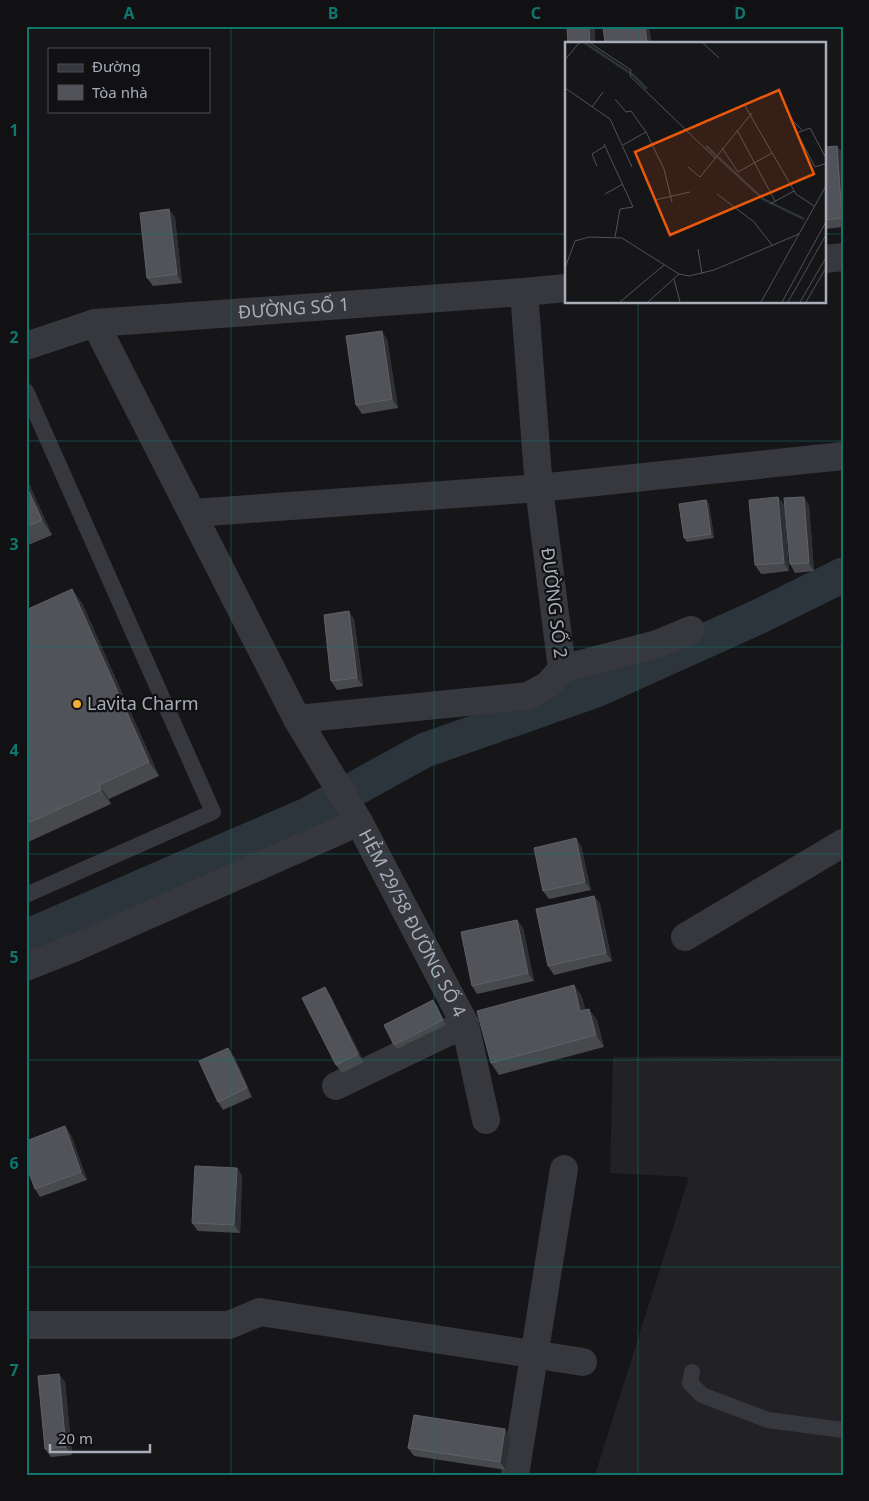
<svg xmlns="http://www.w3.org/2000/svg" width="869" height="1501" font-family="'Noto Sans',sans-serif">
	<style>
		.built { fill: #222225 }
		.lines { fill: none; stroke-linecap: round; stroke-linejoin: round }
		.canal { stroke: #2c353c; stroke-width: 35 }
		.lane { stroke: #37383d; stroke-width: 16 }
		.street { stroke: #37383d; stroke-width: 28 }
		.wall { fill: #47494d }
		.shaded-wall { fill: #2f3033 }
		.building { fill: #525359; stroke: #5f6168 }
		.grid { fill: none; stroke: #0f766e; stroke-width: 1; stroke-opacity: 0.55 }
		.poi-dot { fill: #f2b134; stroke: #111113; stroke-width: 2 }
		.labels { text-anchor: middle; stroke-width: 4.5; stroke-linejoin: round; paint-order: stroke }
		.street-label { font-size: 18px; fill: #a8adb8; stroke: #111113 }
		.poi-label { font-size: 18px; fill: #a8adb8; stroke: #111113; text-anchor: start }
		.inset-river { fill: none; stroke: #2c353c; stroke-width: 2.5 }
		.inset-road { fill: none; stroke: #505258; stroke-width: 1 }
		.view { fill: #e8590c; fill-opacity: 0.15; stroke: #e8590c; stroke-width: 2.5 }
		.inset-edge { fill: none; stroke: #a8adb8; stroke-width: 2.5 }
		.neatline { fill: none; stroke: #0f766e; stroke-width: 2 }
		.grid-label { font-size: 16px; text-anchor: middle; font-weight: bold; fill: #0f766e }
	</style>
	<rect width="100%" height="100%" fill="#161618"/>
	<polygon class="built" points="843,1056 843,1475 595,1475 689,1177 610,1173 613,1057"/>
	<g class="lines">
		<polyline class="canal" points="26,937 307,815 425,750 596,690 760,616 843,575"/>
		<g class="lane">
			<polyline points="26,391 213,812 26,895"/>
			<polyline points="692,1372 690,1383 702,1395 768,1420 843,1430"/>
		</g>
		<g class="street">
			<polyline points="825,259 843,257"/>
			<path id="s1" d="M95,323L297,719L359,822L465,1024L336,1086"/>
			<path id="s2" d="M26,346L95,323L524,292L566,288"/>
			<polyline points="193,513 539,488 843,456"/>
			<polyline points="562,669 657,644 691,630"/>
			<polyline points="297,719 528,696 548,685 562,669 539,488 524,292"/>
			<polyline points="685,937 843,843"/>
			<polyline points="26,967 74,948 359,822"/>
			<polyline points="465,1024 486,1120"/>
			<polyline points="26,1325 229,1325 260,1312 583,1362"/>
			<polyline points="515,1475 564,1169"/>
		</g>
	</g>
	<g class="wall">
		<polygon points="837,146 843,154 843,227 825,229 825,147"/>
		<polygon points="169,209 175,218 182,283 153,286 147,278"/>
		<polygon points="387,339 398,408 362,414 356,405"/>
		<polygon points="26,477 52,535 26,546"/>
		<polygon points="778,497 784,505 789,571 761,574 755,565"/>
		<polygon points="706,500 709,504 714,538 687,542 684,538"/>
		<polygon points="809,505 814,571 795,573 790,564"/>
		<polygon points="82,603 159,776 109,799 111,804 26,843 26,610"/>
		<polygon points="354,619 363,686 337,690 331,681"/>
		<polygon points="576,838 581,846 591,890 549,899 543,891"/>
		<polygon points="594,896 600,904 612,961 554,975 548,966"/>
		<polygon points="517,920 523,928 534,981 477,994 472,986"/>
		<polygon points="574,985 582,997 585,1010 597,1020 604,1047 499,1075 491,1063"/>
		<polygon points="330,995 364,1062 342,1073 336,1065"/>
		<polygon points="436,1004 446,1025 397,1049 394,1045"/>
		<polygon points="234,1056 252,1097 223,1110 218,1102"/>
		<polygon points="71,1135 87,1180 40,1197 35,1189"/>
		<polygon points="237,1168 242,1176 240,1233 198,1231 192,1223"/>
		<polygon points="65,1382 72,1455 51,1457 45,1449"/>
		<polygon points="511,1437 506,1470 414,1456 408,1448"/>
	</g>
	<g class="shaded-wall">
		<polygon points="589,26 595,26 595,44 590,44"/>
		<polygon points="645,26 649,26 652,44 647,44"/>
		<polygon points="837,146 843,154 843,219 842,218"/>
		<polygon points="169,209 175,218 182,283 177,274"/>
		<polygon points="382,331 387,339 398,408 392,399"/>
		<polygon points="26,477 52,535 42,520 26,485"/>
		<polygon points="778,497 784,505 789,571 784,563"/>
		<polygon points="804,497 809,505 814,571 809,563"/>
		<polygon points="706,500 709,504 714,538 711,534"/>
		<polygon points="72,589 82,603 159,776 149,762"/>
		<polygon points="349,611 354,619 363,686 357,678"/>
		<polygon points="99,785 109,799 111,804 101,790"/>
		<polygon points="576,838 581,846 591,890 585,882"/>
		<polygon points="594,896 600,904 612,961 606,953"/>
		<polygon points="517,920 523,928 534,981 528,973"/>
		<polygon points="574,985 582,997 589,1023 580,1011"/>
		<polygon points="325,987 330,995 364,1062 358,1054"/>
		<polygon points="433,1000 436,1004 446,1025 443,1020"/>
		<polygon points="589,1009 597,1020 604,1047 596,1035"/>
		<polygon points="228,1048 234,1056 252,1097 247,1088"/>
		<polygon points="65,1126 71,1135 87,1180 81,1172"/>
		<polygon points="237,1168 242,1176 240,1233 234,1225"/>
		<polygon points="59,1374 65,1382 72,1455 66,1447"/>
		<polygon points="505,1429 511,1437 506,1470 500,1462"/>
	</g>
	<g class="building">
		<polygon points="567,26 589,26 590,44 568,44"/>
		<polygon points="603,26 645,26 647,44 605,44"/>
		<polygon points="837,146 842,218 825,220 825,147"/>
		<polygon points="169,209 177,274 147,278 140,213"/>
		<polygon points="382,331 392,399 356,405 346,336"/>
		<polygon points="26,485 42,520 26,527"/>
		<polygon points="778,497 784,563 755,565 749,500"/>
		<polygon points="804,497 809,563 790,564 784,498"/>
		<polygon points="706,500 711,534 684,538 679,504"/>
		<polygon points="72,589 149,762 99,785 101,790 26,824 26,610"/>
		<polygon points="349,611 357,678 331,681 324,615"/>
		<polygon points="576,838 585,882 543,891 534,848"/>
		<polygon points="594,896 606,953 548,966 536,909"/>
		<polygon points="517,920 528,973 472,986 461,932"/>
		<polygon points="574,985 580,1011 589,1009 596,1035 491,1063 477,1011"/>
		<polygon points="325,987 358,1054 336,1065 302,998"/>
		<polygon points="433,1000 443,1020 394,1045 384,1025"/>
		<polygon points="228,1048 247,1088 218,1102 199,1061"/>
		<polygon points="65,1126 81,1172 35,1189 26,1165 26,1141"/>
		<polygon points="195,1166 237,1168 234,1225 192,1223"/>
		<polygon points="59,1374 66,1447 45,1449 38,1376"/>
		<polygon points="414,1415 505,1429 500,1462 408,1448"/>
	</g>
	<path class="grid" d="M231,26V1475M434,26V1475M638,26V44M26,234H566M825,234H843M638,302V1475M26,441H843M26,647H843M26,854H843M26,1060H843M26,1267H843"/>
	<circle class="poi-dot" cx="77" cy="704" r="5"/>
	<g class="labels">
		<g class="street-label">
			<text dy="6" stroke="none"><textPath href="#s2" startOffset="272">ĐƯỜNG SỐ 1</textPath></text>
			<text transform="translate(554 603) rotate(83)" y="6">ĐƯỜNG SỐ 2</text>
			<text dy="6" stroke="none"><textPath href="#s1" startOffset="679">HẺM 29/58 ĐƯỜNG SỐ 4</textPath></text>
		</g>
		<g class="poi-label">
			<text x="87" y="710">Lavita Charm</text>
		</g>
	</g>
	<g transform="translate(565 42)">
		<rect width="261" height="261" fill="#161618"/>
		<path class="inset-river" d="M20,1L68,33L82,47M141,104L198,157L239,177"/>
		<path class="inset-road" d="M25,1L66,28L65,34L150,116M138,1L154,16M0,18L14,1M0,46L45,77L67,125M50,57L61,70L66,69L81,90L99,127L107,160M180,64L231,152L249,164M27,65L38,50M226,77L237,88M172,88L210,159M39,102L68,165L55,167L50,195M58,103L81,90M157,106L173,130L207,111M262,118L245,86L232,91L250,125L262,121M32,124L27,112L40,104M123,125L135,135L187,71M40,152L58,142M152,152L189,180L207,203M90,158L125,150M205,162L229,149M133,207L137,232M0,226L10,199L24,195L57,196L114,232L124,234L149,228L234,192M109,237L115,260M55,260L99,223M83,260L114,232M196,260L262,142M217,260L262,178M223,260L262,191M235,260L262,214M241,260L262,224"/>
		<path class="view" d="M214,48L249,132L105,193L70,110Z"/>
		<rect width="261" height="261" class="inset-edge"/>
	</g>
	<rect width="869" height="1501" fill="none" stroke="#111113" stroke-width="55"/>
	<rect x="48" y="48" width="162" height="65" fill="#111113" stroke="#4d4f55"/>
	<rect x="58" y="64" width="25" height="8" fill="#37383d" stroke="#4d4f55"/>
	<text x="92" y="72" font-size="15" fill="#a8adb8">Đường</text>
	<rect x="58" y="85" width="25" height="15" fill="#525359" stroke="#4d4f55"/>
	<text x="92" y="98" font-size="15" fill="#a8adb8">Tòa nhà</text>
	<path d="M50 1444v8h100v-8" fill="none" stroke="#a8adb8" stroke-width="2.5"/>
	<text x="58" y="1444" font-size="15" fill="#a8adb8" stroke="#111113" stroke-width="4" paint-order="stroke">20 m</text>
	<rect x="28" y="28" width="814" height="1446" class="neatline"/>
	<g class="grid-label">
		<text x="129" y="19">A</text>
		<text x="333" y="19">B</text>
		<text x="536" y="19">C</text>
		<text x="740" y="19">D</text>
		<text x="14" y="136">1</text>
		<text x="14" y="343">2</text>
		<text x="14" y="550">3</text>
		<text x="14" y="756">4</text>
		<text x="14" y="963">5</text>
		<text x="14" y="1169">6</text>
		<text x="14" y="1376">7</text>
	</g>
</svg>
